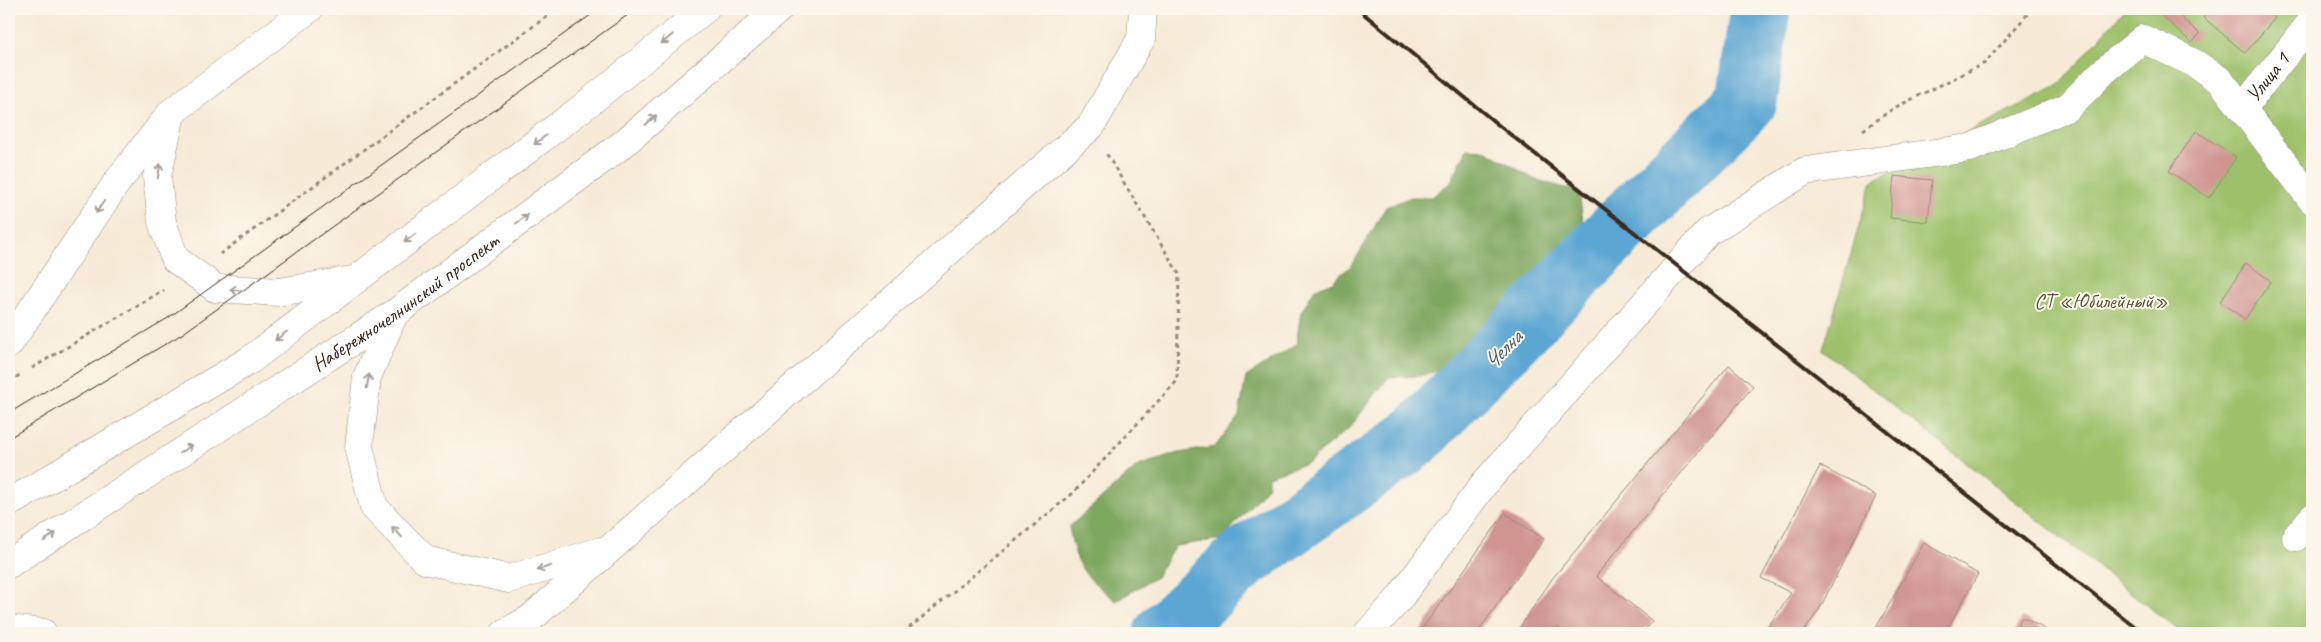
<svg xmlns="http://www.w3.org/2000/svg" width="2321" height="642" font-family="Caveat,sans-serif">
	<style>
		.green { fill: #9dc16b; stroke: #6c7644 }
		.forest { fill: #7ea75f; stroke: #5c683e }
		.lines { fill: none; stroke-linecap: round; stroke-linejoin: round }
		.river { stroke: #5ba6d3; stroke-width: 61 }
		.building { fill: #d09491 }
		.minor-casing { stroke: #998a7a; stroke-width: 29 }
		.major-casing { stroke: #998a7a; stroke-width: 29 }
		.path { stroke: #998a7a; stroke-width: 3; stroke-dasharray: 4 4; stroke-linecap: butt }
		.minor { stroke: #fff; stroke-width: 28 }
		.major { stroke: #fff; stroke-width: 28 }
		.tram { stroke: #3b2a1e; stroke-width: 1 }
		.rail { stroke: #3b2a1e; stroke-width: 4 }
		.oneway { stroke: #a79f9a }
		.labels { text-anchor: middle; stroke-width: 4; stroke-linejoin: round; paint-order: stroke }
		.street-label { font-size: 21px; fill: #3b2a1e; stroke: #fbf7ec }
		.park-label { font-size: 21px; fill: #585735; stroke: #fbf7ec }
		.water-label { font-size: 22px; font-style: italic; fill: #485c66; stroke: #fbf7ec }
	</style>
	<rect width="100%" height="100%" fill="#fbf7ec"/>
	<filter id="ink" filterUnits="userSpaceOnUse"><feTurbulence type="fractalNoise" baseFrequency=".02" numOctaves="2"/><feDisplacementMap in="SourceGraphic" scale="10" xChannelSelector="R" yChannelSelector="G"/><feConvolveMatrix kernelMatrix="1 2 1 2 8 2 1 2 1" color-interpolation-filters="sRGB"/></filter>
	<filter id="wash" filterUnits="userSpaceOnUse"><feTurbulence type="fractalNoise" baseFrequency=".0096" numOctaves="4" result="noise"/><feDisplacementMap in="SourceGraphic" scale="20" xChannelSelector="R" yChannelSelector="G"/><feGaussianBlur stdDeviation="1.12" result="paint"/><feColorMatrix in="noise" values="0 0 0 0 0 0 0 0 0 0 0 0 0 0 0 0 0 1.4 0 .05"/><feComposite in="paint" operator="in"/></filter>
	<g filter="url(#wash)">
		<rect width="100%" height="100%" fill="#f7ebd7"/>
		<polygon class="green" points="2125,9 2312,9 2312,633 2182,633 1823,350 1872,181 2059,85"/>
		<path class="forest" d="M1467,149L1485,150L1534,179L1579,192L1584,230L1542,267L1485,324L1449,367L1420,376L1389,377L1350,427L1308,463L1268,476V486L1222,539L1175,546L1156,577L1116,601C1083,574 1077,570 1069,527L1138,466L1179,453L1215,447L1239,415L1246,377L1296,345L1301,312L1315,289L1331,283L1353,264L1386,207L1411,197H1432L1451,182Z"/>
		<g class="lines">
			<polyline class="river" points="1164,633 1243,559 1413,439 1618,229 1747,101 1760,9"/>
		</g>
		<g id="blocks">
			<g class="building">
				<polygon points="2166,9 2172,9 2200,34 2192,43 2161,15"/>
				<polygon points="2210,9 2264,9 2275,18 2245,53 2203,17"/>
				<polygon points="2196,131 2236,157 2209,198 2169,171"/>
				<polygon points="1894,176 1932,180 1928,222 1890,218"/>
				<polygon points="2246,263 2271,281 2245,319 2220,302"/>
				<polygon points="1729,365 1753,386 1596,576 1652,621 1642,633 1565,633 1558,627 1554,633 1516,633 1552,579"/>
				<polygon points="1820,466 1876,496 1820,608 1803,633 1764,633 1791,593 1761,578"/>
				<polygon points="1505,513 1544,539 1477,633 1419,633"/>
				<polygon points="1924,543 1978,574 1945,633 1873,633"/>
				<polygon points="2022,617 2052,633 2013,633"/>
			</g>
		</g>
	</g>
	<g filter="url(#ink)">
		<use href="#blocks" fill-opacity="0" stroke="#998a7a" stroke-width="1"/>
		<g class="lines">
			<g class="minor-casing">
				<g id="minor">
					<path id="s1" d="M2242,109L2312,21"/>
					<polyline points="2296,537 2312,518"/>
					<polyline points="1368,633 1398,600 1484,484 1708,232 1805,171 1970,148 2068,107 2104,71 2143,39 2194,63 2221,81 2312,200"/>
				</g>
			</g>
			<g class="major-casing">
				<g id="major">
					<polyline points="170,119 157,177 162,222 175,259 215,288 279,292 352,280"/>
					<polyline points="394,314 367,377 359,447 374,507 425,560 509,579 601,551"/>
					<polyline points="9,344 117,182 172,112 309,9"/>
					<polyline points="9,503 250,360 586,105 705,9"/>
					<path id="s2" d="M9,564L394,314L623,144L779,9"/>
					<polyline points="9,629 43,633"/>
					<polyline points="505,633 530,619 1091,126 1141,39 1143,9"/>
				</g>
			</g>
			<g class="path">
				<polyline points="2120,9 2124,15"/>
				<polyline points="9,21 14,9"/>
				<polyline points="1863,130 1894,108 1985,63 2032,9"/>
				<polyline points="220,254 557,9"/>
				<polyline points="32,368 164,290"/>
				<polyline points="9,381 20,375"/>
				<polyline points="903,633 1072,494 1177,381 1179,274 1106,153"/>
			</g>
			<use href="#minor" class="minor"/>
			<use href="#major" class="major"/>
			<g class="tram">
				<polyline points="9,413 168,318 599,9"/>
				<polyline points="9,438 182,334 636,9"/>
			</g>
			<polyline class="rail" points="1358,9 1497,124 2143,633"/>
		</g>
		<defs><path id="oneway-shaft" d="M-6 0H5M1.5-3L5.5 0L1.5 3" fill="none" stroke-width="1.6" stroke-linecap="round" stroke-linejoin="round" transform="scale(1.25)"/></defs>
		<g class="oneway">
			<use href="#oneway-shaft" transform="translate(667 39) rotate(141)"/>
			<use href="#oneway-shaft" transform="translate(651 120) rotate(-41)"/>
			<use href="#oneway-shaft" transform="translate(540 140) rotate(143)"/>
			<use href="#oneway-shaft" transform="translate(159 171) rotate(-80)"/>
			<use href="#oneway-shaft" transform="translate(100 207) rotate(124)"/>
			<use href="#oneway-shaft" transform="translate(522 219) rotate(-37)"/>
			<use href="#oneway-shaft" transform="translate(410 238) rotate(143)"/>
			<use href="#oneway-shaft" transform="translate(237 290) rotate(-176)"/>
			<use href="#oneway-shaft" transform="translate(281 336) rotate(143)"/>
			<use href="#oneway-shaft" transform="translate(368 381) rotate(-79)"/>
			<use href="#oneway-shaft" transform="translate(186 449) rotate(-33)"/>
			<use href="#oneway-shaft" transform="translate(397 532) rotate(-134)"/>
			<use href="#oneway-shaft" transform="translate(50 537) rotate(-33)"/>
			<use href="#oneway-shaft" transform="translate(544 568) rotate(163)"/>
		</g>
	</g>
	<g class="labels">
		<g class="street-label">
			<text dy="7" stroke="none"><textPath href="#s1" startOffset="41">Улица 1</textPath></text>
			<text dy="7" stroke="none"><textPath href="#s2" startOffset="475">Набережночелнинский проспект</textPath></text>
		</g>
		<g class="park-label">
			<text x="2101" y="308">СТ «Юбилейный»</text>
		</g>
		<g class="water-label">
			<text transform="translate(1502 349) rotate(-45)" y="8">Челна</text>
		</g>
	</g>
	<rect width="2321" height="642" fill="none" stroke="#fbf7ec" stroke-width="30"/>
</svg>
